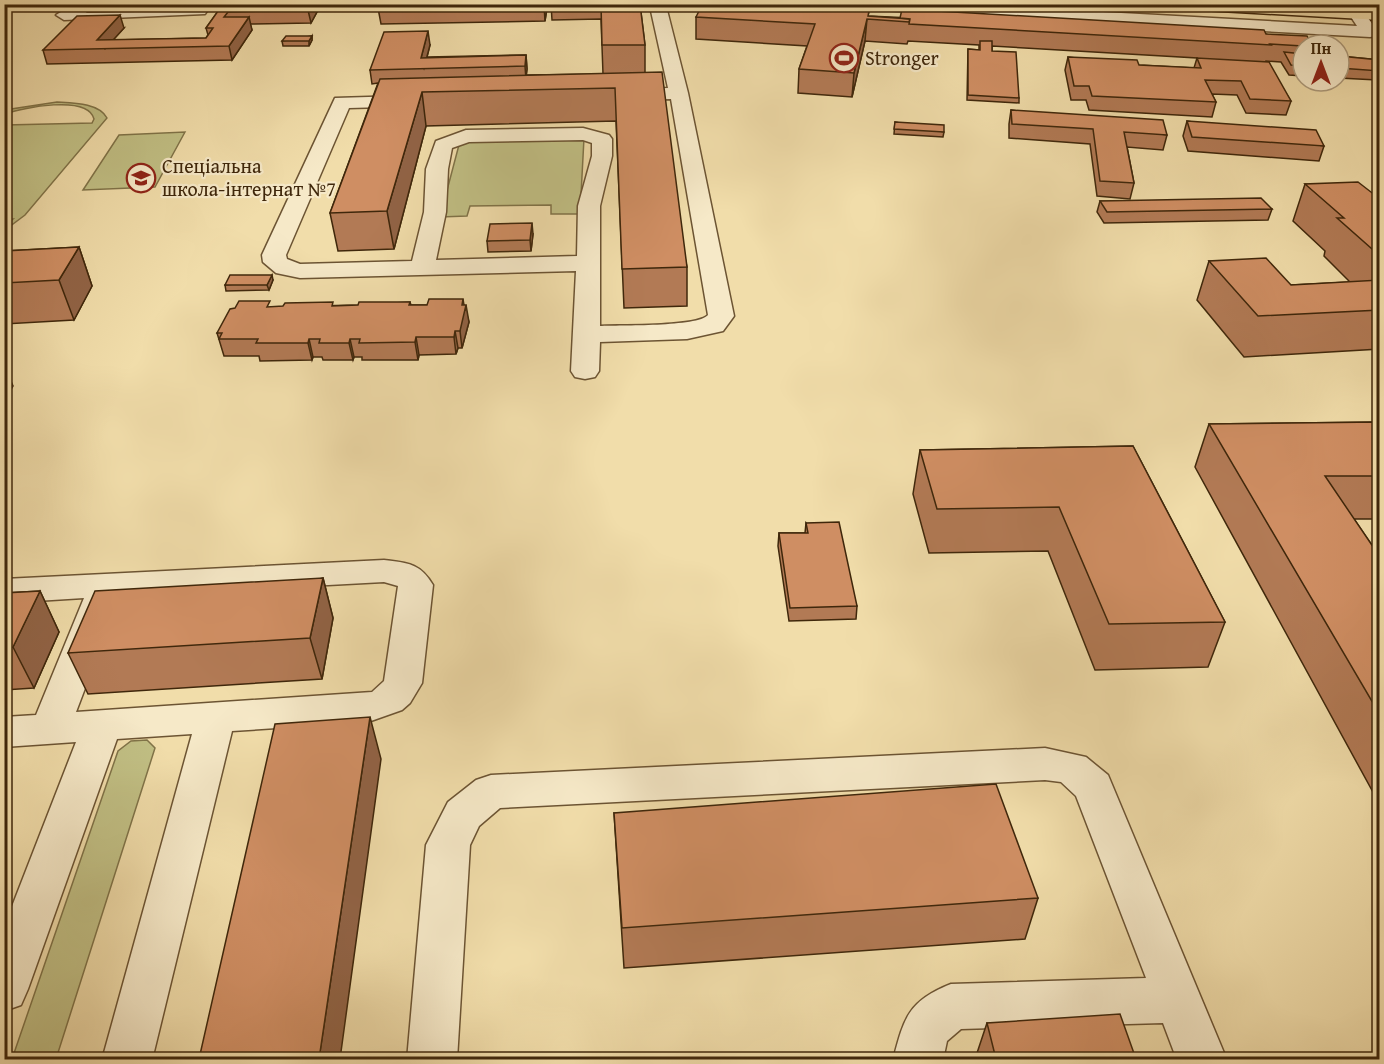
<svg xmlns="http://www.w3.org/2000/svg" width="1384" height="1064" font-family="'Gentium Book Plus',serif">
	<style>
		.green { fill: #c1bf84; stroke: #807348; stroke-width: 1.5 }
		.lines { fill: none; stroke-linecap: round; stroke-linejoin: round }
		.minor-casing { stroke: #6c5433; stroke-width: 3 }
		.highway-casing { stroke: #3f270b; stroke-width: 3 }
		.minor { fill: #f6e9c8; fill-rule: evenodd }
		.highway { fill: #f1ddaa; fill-rule: evenodd }
		.wall { fill: #b27a55; stroke: #3f270b; stroke-width: 1.5 }
		.shaded-wall { fill: #916345; stroke: #3f270b; stroke-width: 1.5 }
		.building { fill: #cf8e63; stroke: #3f270b; stroke-width: 1.5 }
		.labels { text-anchor: middle; stroke-width: 4.5; stroke-linejoin: round; paint-order: stroke }
		.far-poi-label { font-size: 20px; fill: #3f270b; stroke: #f6e9c8; text-anchor: start }
	</style>
	<rect width="100%" height="100%" fill="#f1ddaa"/>
	<filter id="stains"><feTurbulence type="fractalNoise" baseFrequency=".00333" numOctaves="4"/><feColorMatrix values="0 0 0 0 .2 0 0 0 0 .09 0 0 0 0 .02 0 0 0 .5 -.17"/></filter>
	<radialGradient id="worn" r=".72"><stop offset=".6" stop-color="#630" stop-opacity="0"/><stop offset="1" stop-color="#630" stop-opacity=".3"/></radialGradient>
	<g class="green">
		<path d="M57,102C73,103 99,103 107,118L25,215L5,230V225L13,219H5V125L92,123L94,119C88,94 22,108 5,114V110Z"/>
		<polygon points="185,132 155,187 83,190 119,135"/>
		<polygon points="584,138 580,214 551,214 551,205 470,206 467,216 440,217 460,141"/>
		<polygon points="147,740 155,748 56,1059 12,1059 118,751 131,741"/>
	</g>
	<g class="lines">
		<g class="minor-casing">
			<g id="minor">
				<polygon points="4,4 17,4 10,12 4,14"/>
				<path d="M646,4H663L667,10L688,93L734,316L723,331L687,339L600,342L599,371L595,377L585,379L575,377L571,371L576,271L300,278L276,273L263,262L262,255L335,98L668,88L651,11ZM671,99L708,315C698,327 619,325 600,326V206L612,156V139L609,135L583,128L466,130L436,141L426,169L424,212L412,261L300,264L287,259L286,255L349,108ZM583,140L592,143V156L578,206L577,256L436,260L446,212L448,169L452,148L469,142Z"/>
				<polygon points="854,4 959,4 1357,26 1349,14 1357,9 1363,11 1378,32 1376,36 1370,37 862,9"/>
				<polygon points="199,6 207,11 205,14 64,20 56,15 64,10"/>
				<path d="M384,560C408,563 420,563 433,585L422,683L410,703L402,710L368,722L232,731L152,1060H102L192,734L117,739L28,989L21,1005L4,1011V927L76,742L4,747V717L36,715L84,598L4,603V579ZM384,582L398,586L384,681L372,692L76,712L120,596Z"/>
				<path d="M1045,748L1086,757L1108,775L1227,1060H1177L1163,1023L961,1029L947,1041L943,1060H893C904,1018 908,1001 951,984L1146,978L1076,796L1061,782L1045,780L500,808L479,826L470,845L457,1060H407L426,845L448,802L476,780L491,775Z"/>
			</g>
		</g>
		<g class="highway-casing">
			<polygon id="highway" points="1177,4 1280,4 1380,10 1380,20 1185,9"/>
		</g>
		<use href="#minor" class="minor"/>
		<use href="#highway" class="highway"/>
	</g>
	<g class="wall">
		<polygon points="84,4 317,4 318,10 311,23 250,24 252,30 232,60 47,64 43,50 124,28 113,40 206,38 208,35 206,28 219,10 87,12"/>
		<polygon points="380,4 546,4 547,8 545,21 381,24 378,8"/>
		<polygon points="551,4 640,4 645,45 645,73 687,267 687,306 624,308 616,121 426,126 394,249 338,251 330,213 378,83 372,84 370,70 430,45 427,57 526,55 527,69 526,75 603,74 601,19 552,20"/>
		<polygon points="869,11 868,16 1266,34 1303,45 1303,76 1289,75 1281,62 1266,61 1266,62 1291,101 1286,115 1246,113 1237,95 1212,94 1216,102 1212,117 1089,110 1086,100 1071,100 1065,70 1068,57 1139,65 1194,68 1197,58 992,46 992,51 1019,98 1019,103 967,100 968,49 979,50 979,45 908,41 907,44 865,41 852,97 798,93 799,69 807,46 696,39 696,17"/>
		<polygon points="312,36 312,40 309,46 283,46 282,41"/>
		<polygon points="1339,56 1380,60 1380,73 1377,80 1339,78"/>
		<polygon points="1011,110 1167,135 1163,150 1127,147 1134,183 1130,199 1097,196 1090,144 1009,138 1009,124"/>
		<polygon points="1187,121 1324,146 1319,161 1188,151 1183,136"/>
		<polygon points="895,122 944,132 943,137 894,134"/>
		<polygon points="1305,184 1380,199 1380,349 1244,357 1197,300 1209,261 1291,285 1350,282 1324,256 1325,251 1293,221"/>
		<polygon points="1100,201 1272,209 1268,220 1104,223 1097,212"/>
		<polygon points="533,234 531,251 488,252 487,241"/>
		<polygon points="79,247 92,286 74,320 4,324 4,251"/>
		<polygon points="273,280 269,290 226,291 225,285"/>
		<polygon points="410,302 411,305 464,305 469,322 462,348 458,348 456,354 419,355 418,360 362,360 362,357 354,357 353,360 323,360 322,357 313,357 312,360 260,361 259,356 224,356 217,333 271,307 358,305"/>
		<polygon points="1380,422 1380,519 1354,519 1380,557 1380,805 1195,467 1209,424"/>
		<polygon points="1133,446 1225,622 1208,667 1095,670 1048,551 929,553 913,494 920,450"/>
		<polygon points="806,523 857,606 856,619 789,621 778,546 779,533 805,533"/>
		<polygon points="323,578 333,618 322,679 88,694 68,653"/>
		<polygon points="40,591 59,632 34,688 4,690 4,593"/>
		<polygon points="614,813 1038,898 1025,939 624,968"/>
		<polygon points="987,1023 1136,1059 975,1059"/>
	</g>
	<g class="shaded-wall">
		<polygon points="311,4 317,4 318,10 311,23 308,10"/>
		<polygon points="546,4 547,8 545,21 544,5"/>
		<polygon points="120,15 124,28 105,49 97,40"/>
		<polygon points="249,17 252,30 232,60 229,46"/>
		<polygon points="867,19 865,41 852,97 854,73"/>
		<polygon points="428,31 430,45 424,68 421,58"/>
		<polygon points="312,36 312,40 309,46 309,41"/>
		<polygon points="526,55 527,69 526,80 525,66"/>
		<polygon points="422,92 426,126 394,249 387,211"/>
		<polygon points="532,223 533,234 531,251 530,240"/>
		<polygon points="79,247 92,286 74,320 59,280"/>
		<polygon points="272,275 273,280 269,290 267,285"/>
		<polygon points="463,299 465,311 466,305 469,322 462,348 460,331 462,305"/>
		<polygon points="455,331 458,348 456,354 454,337"/>
		<polygon points="416,337 419,355 418,360 415,342"/>
		<polygon points="309,339 313,357 312,360 308,343"/>
		<polygon points="350,339 354,357 353,360 349,343"/>
		<polygon points="4,365 13,386 4,402"/>
		<polygon points="323,578 333,618 322,679 310,638"/>
		<polygon points="40,591 59,632 34,688 13,647"/>
		<polygon points="370,717 381,759 340,1059 319,1059"/>
	</g>
	<g class="building">
		<polygon points="223,4 311,4 308,10 228,12 224,17 249,17 229,46 43,50 77,16 120,15 97,40 206,38 213,28 206,28"/>
		<polygon points="380,4 544,4 378,8"/>
		<polygon points="601,4 640,4 645,45 602,45"/>
		<polygon points="713,4 761,4 869,11 868,16 910,19 909,22 867,19 854,73 799,69 815,24 696,17 701,7 711,8"/>
		<polygon points="902,9 1264,30 1266,34 1307,36 1312,45 1303,46 1270,44 1271,45 909,24 910,19 900,18"/>
		<polygon points="428,31 421,58 526,55 525,66 370,70 384,32"/>
		<polygon points="286,36 312,36 309,41 282,41"/>
		<polygon points="980,41 992,41 992,51 1016,52 1019,98 968,95 968,49 980,50"/>
		<polygon points="1284,52 1303,54 1303,66 1291,65"/>
		<polygon points="1339,56 1380,60 1380,63 1374,63 1380,71 1339,68"/>
		<polygon points="1068,57 1137,60 1139,65 1201,68 1197,58 1269,62 1291,101 1250,99 1241,81 1205,80 1216,102 1092,96 1089,86 1074,86"/>
		<polygon points="662,72 687,267 622,269 615,88 422,92 387,211 330,213 380,79"/>
		<polygon points="1011,110 1163,120 1167,135 1124,132 1134,183 1100,181 1093,129 1012,124"/>
		<polygon points="1187,121 1316,130 1324,146 1192,137"/>
		<polygon points="895,122 944,125 944,132 894,129"/>
		<polygon points="1358,182 1380,199 1380,256 1337,218 1344,218 1305,184"/>
		<polygon points="1261,198 1272,209 1107,212 1100,201"/>
		<polygon points="532,223 530,240 487,241 490,224"/>
		<polygon points="79,247 59,280 4,283 4,251"/>
		<polygon points="1266,258 1291,285 1380,280 1380,310 1258,316 1209,261"/>
		<polygon points="230,275 272,275 267,285 225,285"/>
		<polygon points="429,299 463,299 462,305 466,305 460,331 455,331 454,337 416,337 415,342 359,343 360,339 350,339 349,343 319,343 320,339 309,339 308,343 256,343 258,339 219,339 222,333 217,333 230,309 235,308 239,301 270,301 267,307 283,306 285,303 333,302 332,306 358,305 359,302 410,302 409,305 427,305"/>
		<polygon points="1380,422 1380,476 1325,476 1380,557 1380,715 1209,424"/>
		<polygon points="1133,446 1225,622 1109,624 1059,507 937,509 920,450"/>
		<polygon points="839,522 857,606 790,608 779,533 808,533 806,523"/>
		<polygon points="323,578 310,638 68,653 95,591"/>
		<polygon points="40,591 13,647 4,648 4,593"/>
		<polygon points="370,717 319,1059 199,1059 275,724"/>
		<polygon points="996,784 1038,898 622,928 614,813"/>
		<polygon points="1120,1014 1136,1059 996,1059 987,1023"/>
	</g>
	<defs>
		<g id="stadium-ring" transform="scale(1.5)"><circle r="9.5" fill="#f6e9c8" stroke="#8f2418" stroke-width="1.5"/><path d="M0-5a6.5 5 0 1 0 0 10a6.5 5 0 1 0 0-10ZM-3.5-1.8h7v3.6h-7Z" fill="#8f2418"/></g>
		<g id="school-ring" transform="scale(1.5)"><circle r="9.5" fill="#f6e9c8" stroke="#8f2418" stroke-width="1.5"/><path d="M0-5L7-2L0 1L-7-2ZM-4 1L0 2.5L4 1V4Q0 6-4 4Z" fill="#8f2418"/></g>
	</defs>
	<g fill-rule="evenodd">
		<use href="#stadium-ring" x="844" y="58"/>
		<use href="#school-ring" x="141" y="178"/>
	</g>
	<g class="labels">
		<g class="far-poi-label">
			<text x="865" y="65">Stronger</text>
			<text x="162" y="173">Спеціальна<tspan x="162" dy="23">школа-інтернат №7</tspan></text>
		</g>
	</g>
	<rect width="1384" height="1064" fill="none" stroke="#f1ddaa" stroke-width="24"/>
	<rect x="6" y="6" width="1372" height="1052" fill="none" stroke="#3f270b" stroke-width="3"/>
	<rect x="12" y="12" width="1360" height="1040" fill="none" stroke="#3f270b" stroke-width="1.5"/>
	<g transform="translate(1321 63)"><circle r="28" fill="#f6e9c8" stroke="#ad9b7c" stroke-width="1.5"/>
	<path d="M0-4.5L10 22L0 15L-10 22Z" fill="#8f2418"/>
	<text y="-9" font-size="16" font-weight="bold" text-anchor="middle" fill="#3f270b">Пн</text>
	</g>
	<rect width="100%" height="100%" filter="url(#stains)"/>
	<rect width="100%" height="100%" fill="url(#worn)"/>
</svg>
